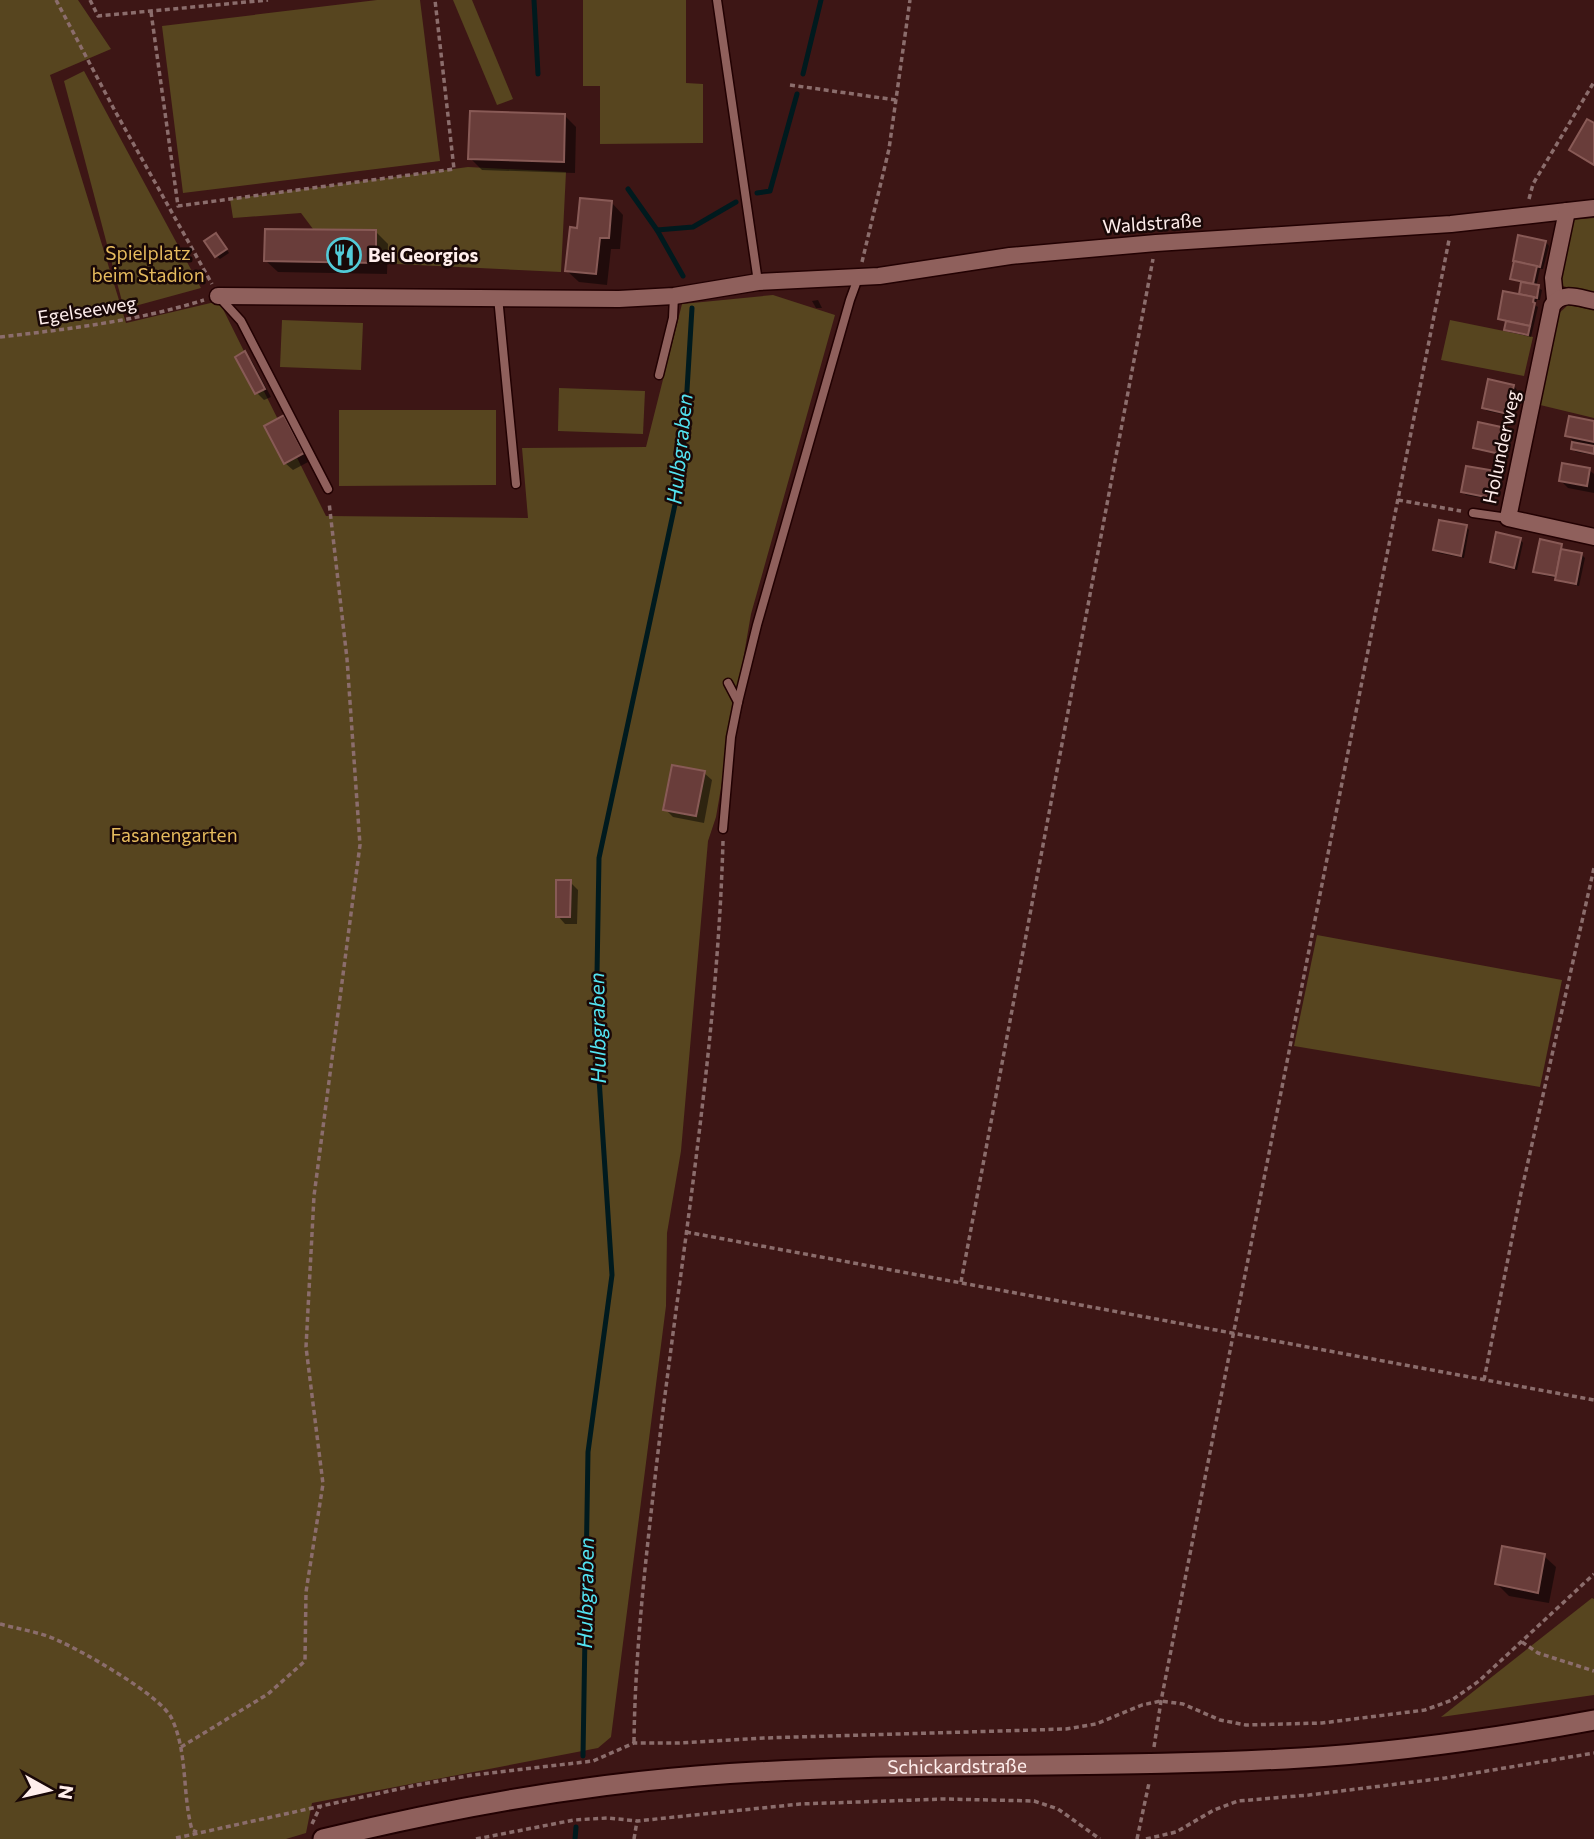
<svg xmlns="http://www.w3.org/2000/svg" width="1594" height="1839" font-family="Commissioner,sans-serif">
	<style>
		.green { fill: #57451f }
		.shadow { fill: #0007 }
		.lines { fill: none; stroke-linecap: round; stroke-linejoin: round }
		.stream { stroke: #001a1e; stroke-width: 5 }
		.building { fill: #693d3a; stroke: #885a56; stroke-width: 2 }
		.service-casing { stroke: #220102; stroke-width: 11 }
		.minor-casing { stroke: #220102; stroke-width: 19 }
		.tertiary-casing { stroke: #220102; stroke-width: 23 }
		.path { stroke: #8b6d6c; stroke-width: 3.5; stroke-dasharray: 5 3.5; stroke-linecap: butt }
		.service { stroke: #8f605c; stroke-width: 8 }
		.minor { stroke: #8f605c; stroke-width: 16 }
		.tertiary { stroke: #8f605c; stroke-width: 19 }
		.labels { text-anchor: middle; stroke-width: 5; stroke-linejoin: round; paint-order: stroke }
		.street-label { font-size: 19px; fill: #ffeeec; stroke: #190807 }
		.park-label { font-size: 19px; fill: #e6bb5e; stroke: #190807 }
		.poi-label { font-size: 19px; font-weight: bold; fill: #ffeeec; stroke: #190807; text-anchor: start }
		.water-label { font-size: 21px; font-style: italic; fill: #53e3f1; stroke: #190807 }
	</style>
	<rect width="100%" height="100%" fill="#3d1615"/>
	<g class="green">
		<polygon points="0,0 78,0 111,49 50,75 126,323 219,301 326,516 528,518 522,448 646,447 682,304 773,295 835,315 751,614 716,817 708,841 681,1151 667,1233 666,1306 611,1737 598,1748 312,1803 306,1833 286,1839 0,1839"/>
		<polygon points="377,0 420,0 440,161 183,193 162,26"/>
		<polygon points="453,0 472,0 513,99 497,105"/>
		<polygon points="583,0 686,0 686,83 703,84 703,143 600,144 600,86 583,86"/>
		<polygon points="84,71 201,288 124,309 64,81"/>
		<polygon points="468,167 566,172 561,272 376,263 376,230 313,229 301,213 233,218 230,199"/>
		<polygon points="1594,218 1594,293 1562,286 1558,279 1571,220"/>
		<polygon points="1568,305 1594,310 1594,418 1536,404 1557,315"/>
		<polygon points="282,320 363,323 361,370 280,367"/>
		<polygon points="1450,320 1533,337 1524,376 1441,360"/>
		<polygon points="559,388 645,391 643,434 558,431"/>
		<polygon points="339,410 496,410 496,485 339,486"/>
		<polygon points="1317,935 1562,980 1540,1087 1294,1046"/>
		<polygon points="1592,1598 1594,1599 1594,1695 1441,1717"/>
	</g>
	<g class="shadow">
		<polygon points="564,115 576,127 575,173 482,170 470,158"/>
		<polygon points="612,203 623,215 620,249 611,249 607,285 579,282 567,271 579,229"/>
		<polygon points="376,232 388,244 387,274 278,272 266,261"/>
		<polygon points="219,238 229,253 220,259 216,256"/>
		<polygon points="1546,242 1549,246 1543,269 1540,269 1536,287 1542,290 1540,300 1537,300 1535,305 1538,307 1531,337 1509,332 1506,329 1507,322 1500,318 1520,296 1523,284 1512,279"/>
		<polygon points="818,300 822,308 816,308 812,301"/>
		<polygon points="245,354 252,361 271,397 264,400 257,393"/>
		<polygon points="1514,386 1517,390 1511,416 1487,411 1484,408"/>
		<polygon points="284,417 292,425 310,461 293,470 285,463"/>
		<polygon points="1594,423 1594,455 1576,452 1572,448 1574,442 1567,435"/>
		<polygon points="1505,430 1508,433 1503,456 1478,450 1475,447"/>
		<polygon points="1589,470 1594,474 1594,493 1568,488 1561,481"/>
		<polygon points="1495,473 1499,476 1494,500 1466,495 1463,492"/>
		<polygon points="1466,526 1469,530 1464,558 1438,553 1435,550"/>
		<polygon points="1520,539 1523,543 1517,570 1495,565 1491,562"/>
		<polygon points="1561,546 1564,551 1582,555 1585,558 1579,586 1560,582 1556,578 1538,574 1535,571"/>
		<polygon points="704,773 712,780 704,823 673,817 665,809"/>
		<polygon points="570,882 578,890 577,924 565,924 558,916"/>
		<polygon points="1544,1556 1556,1567 1549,1603 1509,1596 1497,1584"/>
	</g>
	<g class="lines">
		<g class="stream">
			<polyline points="534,0 538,74"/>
			<polyline points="803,74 821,0"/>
			<polyline points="628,189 657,230 683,276"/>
			<polyline points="757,193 770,191 797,94"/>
			<polyline points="657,230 693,227 736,202"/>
			<polyline points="583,1756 588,1452 612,1275 596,1033 599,858 682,472 692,308"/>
			<polyline points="575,1839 576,1827"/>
		</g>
	</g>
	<g class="building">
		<polygon points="470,111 565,114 564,162 468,159"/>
		<polygon points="1587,119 1594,123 1594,165 1569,150"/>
		<polygon points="580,198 612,201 609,238 600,238 596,274 565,271 570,227 577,228"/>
		<polygon points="265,229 376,230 376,263 264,261"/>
		<polygon points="216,233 227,249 215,257 204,241"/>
		<polygon points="1518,235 1546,241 1540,267 1513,261"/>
		<polygon points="1514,261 1537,266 1533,284 1510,279"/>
		<polygon points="1521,282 1539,285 1537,298 1519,294"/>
		<polygon points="1503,291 1534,297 1533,302 1535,303 1530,326 1498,319"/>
		<polygon points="1506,321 1530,326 1528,335 1504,330"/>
		<polygon points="245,351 265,389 255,394 235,357"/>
		<polygon points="1488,379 1514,385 1508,414 1482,408"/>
		<polygon points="284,415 304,453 284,464 264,426"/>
		<polygon points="1569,416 1594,421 1594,442 1565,436"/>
		<polygon points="1478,422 1506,428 1500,454 1473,448"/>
		<polygon points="1572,442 1594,446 1594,454 1571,449"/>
		<polygon points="1562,463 1590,468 1587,486 1559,481"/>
		<polygon points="1466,466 1496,471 1491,498 1461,492"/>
		<polygon points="1439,520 1467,525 1461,556 1433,550"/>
		<polygon points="1496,532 1521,538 1514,568 1490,562"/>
		<polygon points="1540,539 1562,544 1556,576 1533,572"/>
		<polygon points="1561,549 1582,553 1576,584 1555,580"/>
		<polygon points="672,765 705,771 696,816 663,810"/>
		<polygon points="556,880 571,880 570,917 556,917"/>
		<polygon points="1502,1546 1545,1554 1538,1593 1495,1584"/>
	</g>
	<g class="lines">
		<g class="service-casing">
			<g id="service">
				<polyline points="717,0 758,282"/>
				<polyline points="498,297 516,484"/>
				<polyline points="220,298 241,321 328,489"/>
				<polyline points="659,375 673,318 674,296"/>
				<polyline points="1473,513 1508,518"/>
				<polyline points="728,683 738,702"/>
				<polyline points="723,829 731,737 738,702 757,625 850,300 858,278"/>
			</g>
		</g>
		<g class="minor-casing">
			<g id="minor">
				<polyline points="218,296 619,299 674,296 758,282 879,276 1010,256 1156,243 1451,224 1594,208"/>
				<polyline points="1555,299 1553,278 1567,211"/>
				<path d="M1594,301C1579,298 1561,290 1552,306L1508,518L1594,537"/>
			</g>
		</g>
		<g class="tertiary-casing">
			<g id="tertiary">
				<path id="s1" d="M323,1839C446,1809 571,1786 697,1776C898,1760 1100,1770 1301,1758C1400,1752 1497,1738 1594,1720"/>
			</g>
		</g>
		<g class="path">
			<polyline points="56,0 115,111 212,284"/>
			<polyline points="90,0 98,16 268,0"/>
			<polyline points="151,12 178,206 454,169 435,0"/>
			<polyline points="790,85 896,100"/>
			<polyline points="1529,199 1533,184 1594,82"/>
			<polyline points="862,262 889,149 910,0"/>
			<path d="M0,337C69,329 137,321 204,300"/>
			<polyline points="1398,500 1461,511"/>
			<polyline points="686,1232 1594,1400"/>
			<polyline points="961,1282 1153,259"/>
			<polyline points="1484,1380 1521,1193 1594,868"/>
			<path d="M0,1624C18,1629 40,1632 57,1640C82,1651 161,1695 172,1719C188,1754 182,1793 192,1830L197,1832"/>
			<polyline points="1522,1642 1538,1653 1594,1671"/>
			<path d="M634,1742C635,1654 645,1566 655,1478C679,1266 717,1055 723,841"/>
			<polyline points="181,1747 268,1694 305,1661 306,1592 323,1484 306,1347 314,1196 360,845 347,659 329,502"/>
			<polyline points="1154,1747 1161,1701 1449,240"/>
			<polyline points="312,1824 320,1807"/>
			<polyline points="176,1838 417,1785 473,1775 593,1761 634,1743 679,1743 764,1738 1066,1729 1096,1724 1142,1705 1161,1701 1183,1704 1220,1720 1246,1725 1322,1723 1425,1710 1452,1700 1479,1681 1594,1574"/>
			<polyline points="476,1839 574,1820 608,1818 637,1821 800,1804 944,1799 1034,1801 1058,1809 1100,1839"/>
			<polyline points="634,1839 637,1821"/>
			<polyline points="1137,1839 1149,1783"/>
			<polyline points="1146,1839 1176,1832 1214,1810 1238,1801 1309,1795 1445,1778 1594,1753"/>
		</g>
		<use href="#service" class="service"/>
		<use href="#minor" class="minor"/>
		<use href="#tertiary" class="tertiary"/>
	</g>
	<defs>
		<g id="restaurant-ring" transform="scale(1.75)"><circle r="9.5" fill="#190807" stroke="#52cbd8" stroke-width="1.5"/><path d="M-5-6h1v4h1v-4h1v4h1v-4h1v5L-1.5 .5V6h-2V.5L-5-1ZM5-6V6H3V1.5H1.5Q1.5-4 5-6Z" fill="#52cbd8"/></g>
	</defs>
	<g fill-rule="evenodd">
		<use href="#restaurant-ring" x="344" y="255"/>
	</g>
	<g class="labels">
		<g class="street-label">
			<text transform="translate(1152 223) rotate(-4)" y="7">Waldstraße</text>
			<text transform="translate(87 310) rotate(-9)" y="7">Egelseeweg</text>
			<text transform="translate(1501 447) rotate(-78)" y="7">Holunderweg</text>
			<text dy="7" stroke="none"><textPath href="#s1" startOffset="640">Schickardstraße</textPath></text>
		</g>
		<g class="park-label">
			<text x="148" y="260">Spielplatz<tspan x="148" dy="22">beim Stadion</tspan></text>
			<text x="174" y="842">Fasanengarten</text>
		</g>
		<g class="poi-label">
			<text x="368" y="262">Bei Georgios</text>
		</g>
		<g class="water-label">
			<text transform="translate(680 449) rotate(-84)" y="7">Hulbgraben</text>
			<text transform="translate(598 1028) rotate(-91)" y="7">Hulbgraben</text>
			<text transform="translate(586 1593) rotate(-89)" y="7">Hulbgraben</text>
		</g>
	</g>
	<g transform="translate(49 1790) rotate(98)" stroke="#190807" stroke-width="5" paint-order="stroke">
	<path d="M0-5L12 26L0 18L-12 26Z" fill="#ffeeec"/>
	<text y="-10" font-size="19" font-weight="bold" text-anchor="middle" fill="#ffeeec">N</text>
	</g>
</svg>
